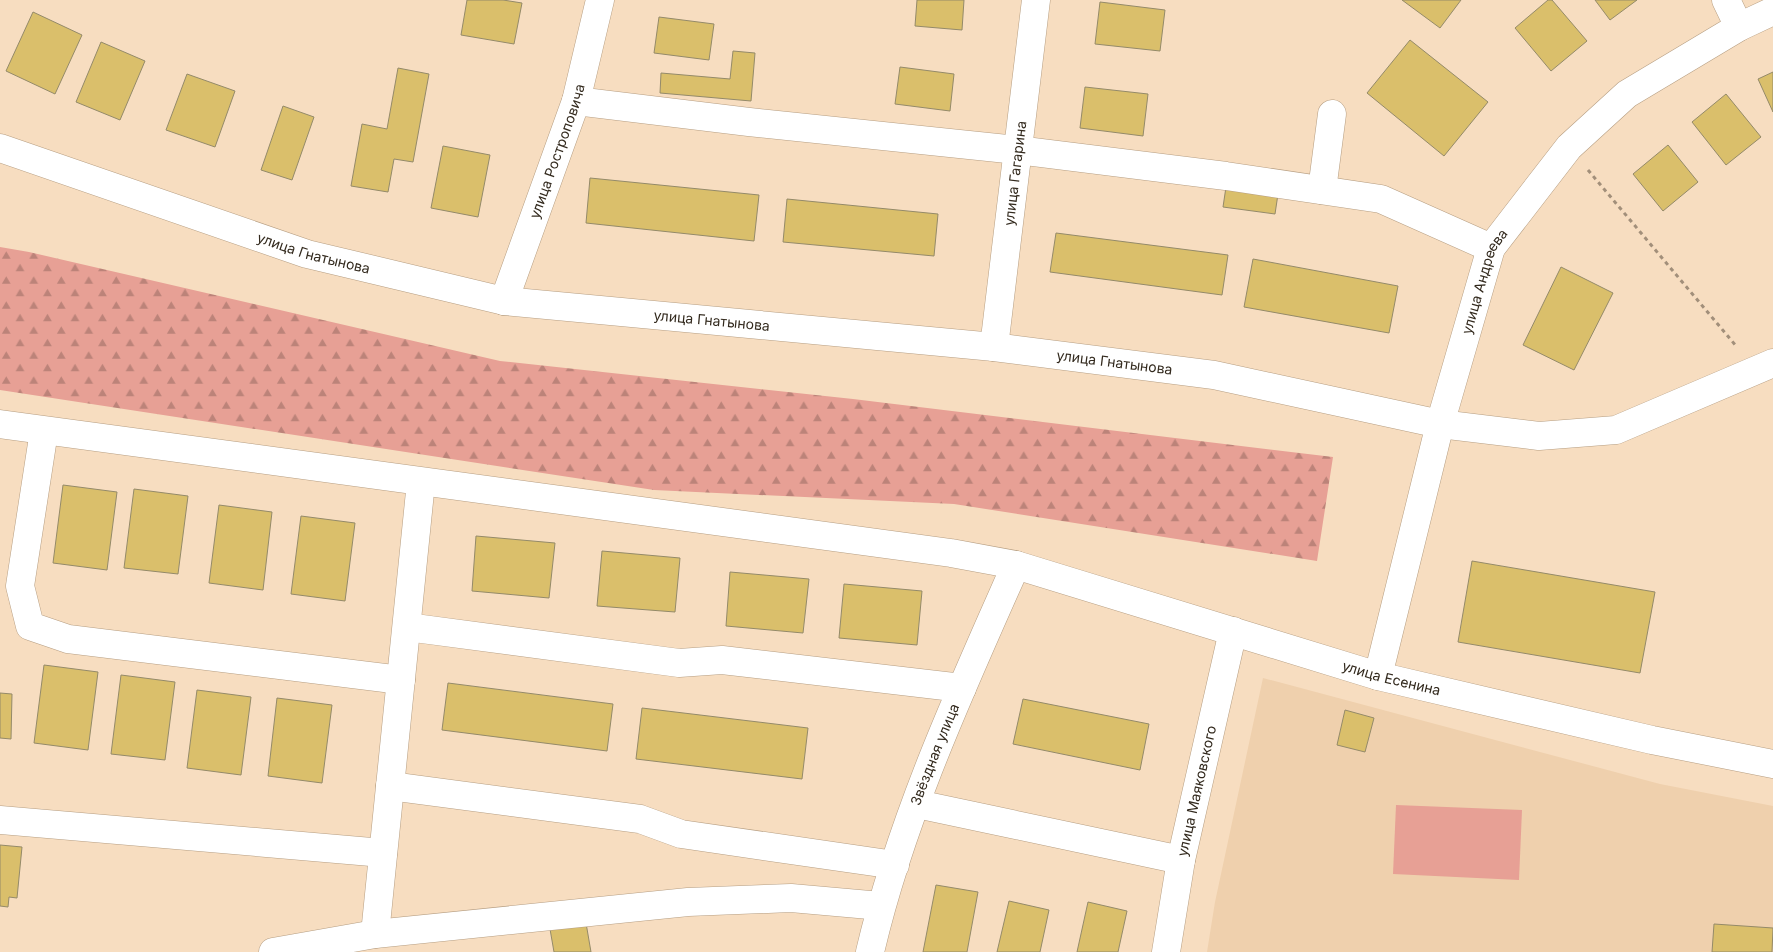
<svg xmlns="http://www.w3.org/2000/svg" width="1773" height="952" font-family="Inter,sans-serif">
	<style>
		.built { fill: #efd0ad }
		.green { fill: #e7a095 }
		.forest { fill: url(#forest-firs) }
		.building { fill: #dabf6b; stroke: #948a69 }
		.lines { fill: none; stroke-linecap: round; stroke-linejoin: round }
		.minor-casing { stroke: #b69e82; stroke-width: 29 }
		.path { stroke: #a28f7a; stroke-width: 3; stroke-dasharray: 4 4; stroke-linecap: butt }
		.minor { stroke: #fff; stroke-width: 28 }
		.labels { text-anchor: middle; stroke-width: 5; stroke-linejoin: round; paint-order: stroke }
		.street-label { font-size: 14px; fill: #332a1e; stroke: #fcecdb }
	</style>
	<defs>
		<pattern id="forest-firs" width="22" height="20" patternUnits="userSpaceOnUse" patternTransform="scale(1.25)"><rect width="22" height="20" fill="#e7a095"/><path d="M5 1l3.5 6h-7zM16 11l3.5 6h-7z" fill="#bc8379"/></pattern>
	</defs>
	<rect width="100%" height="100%" fill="#f7ddc0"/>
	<polygon class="built" points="1263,678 1660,784 1773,806 1773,952 1207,952 1215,902"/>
	<polygon class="green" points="1396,805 1522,810 1519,880 1393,874"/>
	<polygon class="forest" points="0,247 29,252 500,361 853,399 1333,457 1317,561 954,504 654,490 0,390"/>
	<g class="building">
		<polygon points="467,0 503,0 522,3 514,44 461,35"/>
		<polygon points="917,0 964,0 962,30 915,26"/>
		<polygon points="1402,0 1461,0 1440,28"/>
		<polygon points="1548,0 1552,0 1587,41 1551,71 1515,28"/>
		<polygon points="1595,0 1637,0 1610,20"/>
		<polygon points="1100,2 1165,10 1160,51 1095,44"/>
		<polygon points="33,12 82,35 55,94 6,71"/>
		<polygon points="659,17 714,24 709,60 654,53"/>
		<polygon points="1410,40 1488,102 1444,156 1367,93"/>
		<polygon points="101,42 145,61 120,120 76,102"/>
		<polygon points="733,51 755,53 751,101 660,93 661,73 730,79"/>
		<polygon points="900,67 954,74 950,111 895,104"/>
		<polygon points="398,68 429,74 413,162 394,159 388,192 351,186 362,124 387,129"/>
		<polygon points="1773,72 1773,112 1758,79"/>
		<polygon points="187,74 235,91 215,147 166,130"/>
		<polygon points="1085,87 1148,94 1143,136 1080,128"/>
		<polygon points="1726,94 1761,137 1726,165 1692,122"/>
		<polygon points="283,106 314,117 292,180 261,170"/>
		<polygon points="1668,145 1698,182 1663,211 1633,174"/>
		<polygon points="443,146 490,155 478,217 431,208"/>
		<polygon points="590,178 759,195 754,241 586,223"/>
		<polygon points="1226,187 1278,194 1275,214 1223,207"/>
		<polygon points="787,199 938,214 934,256 783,242"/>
		<polygon points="1056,233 1228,255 1222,295 1050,272"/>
		<polygon points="1253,259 1398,286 1389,333 1244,307"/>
		<polygon points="1561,267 1613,293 1574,370 1523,345"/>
		<polygon points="63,485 117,492 107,570 53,563"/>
		<polygon points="134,489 188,496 178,574 124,568"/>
		<polygon points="219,505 272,512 263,590 209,583"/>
		<polygon points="301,516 355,523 345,601 291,594"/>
		<polygon points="476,536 555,543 549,598 472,591"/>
		<polygon points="602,551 680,558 675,612 597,606"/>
		<polygon points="1472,561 1655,592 1640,673 1458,642"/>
		<polygon points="730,572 809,579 803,633 726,626"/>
		<polygon points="844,584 922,591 917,645 839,638"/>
		<polygon points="44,665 98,672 88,750 34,743"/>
		<polygon points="121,675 175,682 165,760 111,754"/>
		<polygon points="448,683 613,704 607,751 442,730"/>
		<polygon points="197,690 251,697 241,775 187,768"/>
		<polygon points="0,693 12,694 11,739 0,738"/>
		<polygon points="277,698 332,705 322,783 268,776"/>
		<polygon points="1023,699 1149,724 1140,770 1013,744"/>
		<polygon points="642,708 808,728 802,779 636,759"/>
		<polygon points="1345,710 1374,718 1365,752 1337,745"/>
		<polygon points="0,845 22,847 17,898 9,897 8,907 0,906"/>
		<polygon points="936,885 978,892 967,952 923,952"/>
		<polygon points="1009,901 1049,910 1040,952 997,952"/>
		<polygon points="1088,902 1127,911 1118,952 1077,952"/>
		<polygon points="586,923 591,952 554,952 550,929"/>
		<polygon points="1714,924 1773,928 1772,952 1712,952"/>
	</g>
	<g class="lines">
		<g class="minor-casing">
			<g id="minor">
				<polyline points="1726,0 1739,27"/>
				<polyline points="576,101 749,122 1017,150 1226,176 1381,199 1491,248"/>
				<path id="s1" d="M0,148L307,254L504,301L994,347L1214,375L1440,424L1539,436L1616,430L1773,363"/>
				<polyline points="1322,190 1332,114"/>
				<path id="s2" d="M504,301L576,101L600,0"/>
				<path id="s3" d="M994,347L1036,0"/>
				<path id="s4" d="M0,424L951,553L1016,565L1378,676L1652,740L1773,764"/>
				<polyline points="44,431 20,586 30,626 68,639 401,680"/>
				<polyline points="407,627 679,663 722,660 962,688"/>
				<path id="s5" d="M1378,676L1440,424L1491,248L1569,147L1627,94L1739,27L1773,11"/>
				<polyline points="390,786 640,819 681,834 895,865"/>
				<polyline points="917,804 1181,860"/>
				<polyline points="0,820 383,853"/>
				<polyline points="375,934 421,482"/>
				<polyline points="273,952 375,934 688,902 791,898 881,906"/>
				<path id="s6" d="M870,952C901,819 961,689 1016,565"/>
				<path id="s7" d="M1166,952L1181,860L1233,631"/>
			</g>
		</g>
		<polyline class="path" points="1588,170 1737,347"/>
		<use href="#minor" class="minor"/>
	</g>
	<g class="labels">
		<g class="street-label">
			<text dy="5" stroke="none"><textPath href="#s2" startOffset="159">улица Ростроповича</textPath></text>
			<text dy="5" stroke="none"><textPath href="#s3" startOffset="175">улица Гагарина</textPath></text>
			<text dy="5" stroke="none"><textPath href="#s1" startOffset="331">улица Гнатынова</textPath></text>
			<text dy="5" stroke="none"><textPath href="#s5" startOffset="409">улица Андреева</textPath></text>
			<text dy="5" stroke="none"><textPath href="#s1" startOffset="736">улица Гнатынова</textPath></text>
			<text dy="5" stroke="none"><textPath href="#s1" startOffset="1141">улица Гнатынова</textPath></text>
			<text dy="5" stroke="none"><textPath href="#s4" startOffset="1418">улица Есенина</textPath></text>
			<text dy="5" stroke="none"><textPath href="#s6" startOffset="208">Звёздная улица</textPath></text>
			<text dy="5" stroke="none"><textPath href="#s7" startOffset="164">улица Маяковского</textPath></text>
		</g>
	</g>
</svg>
